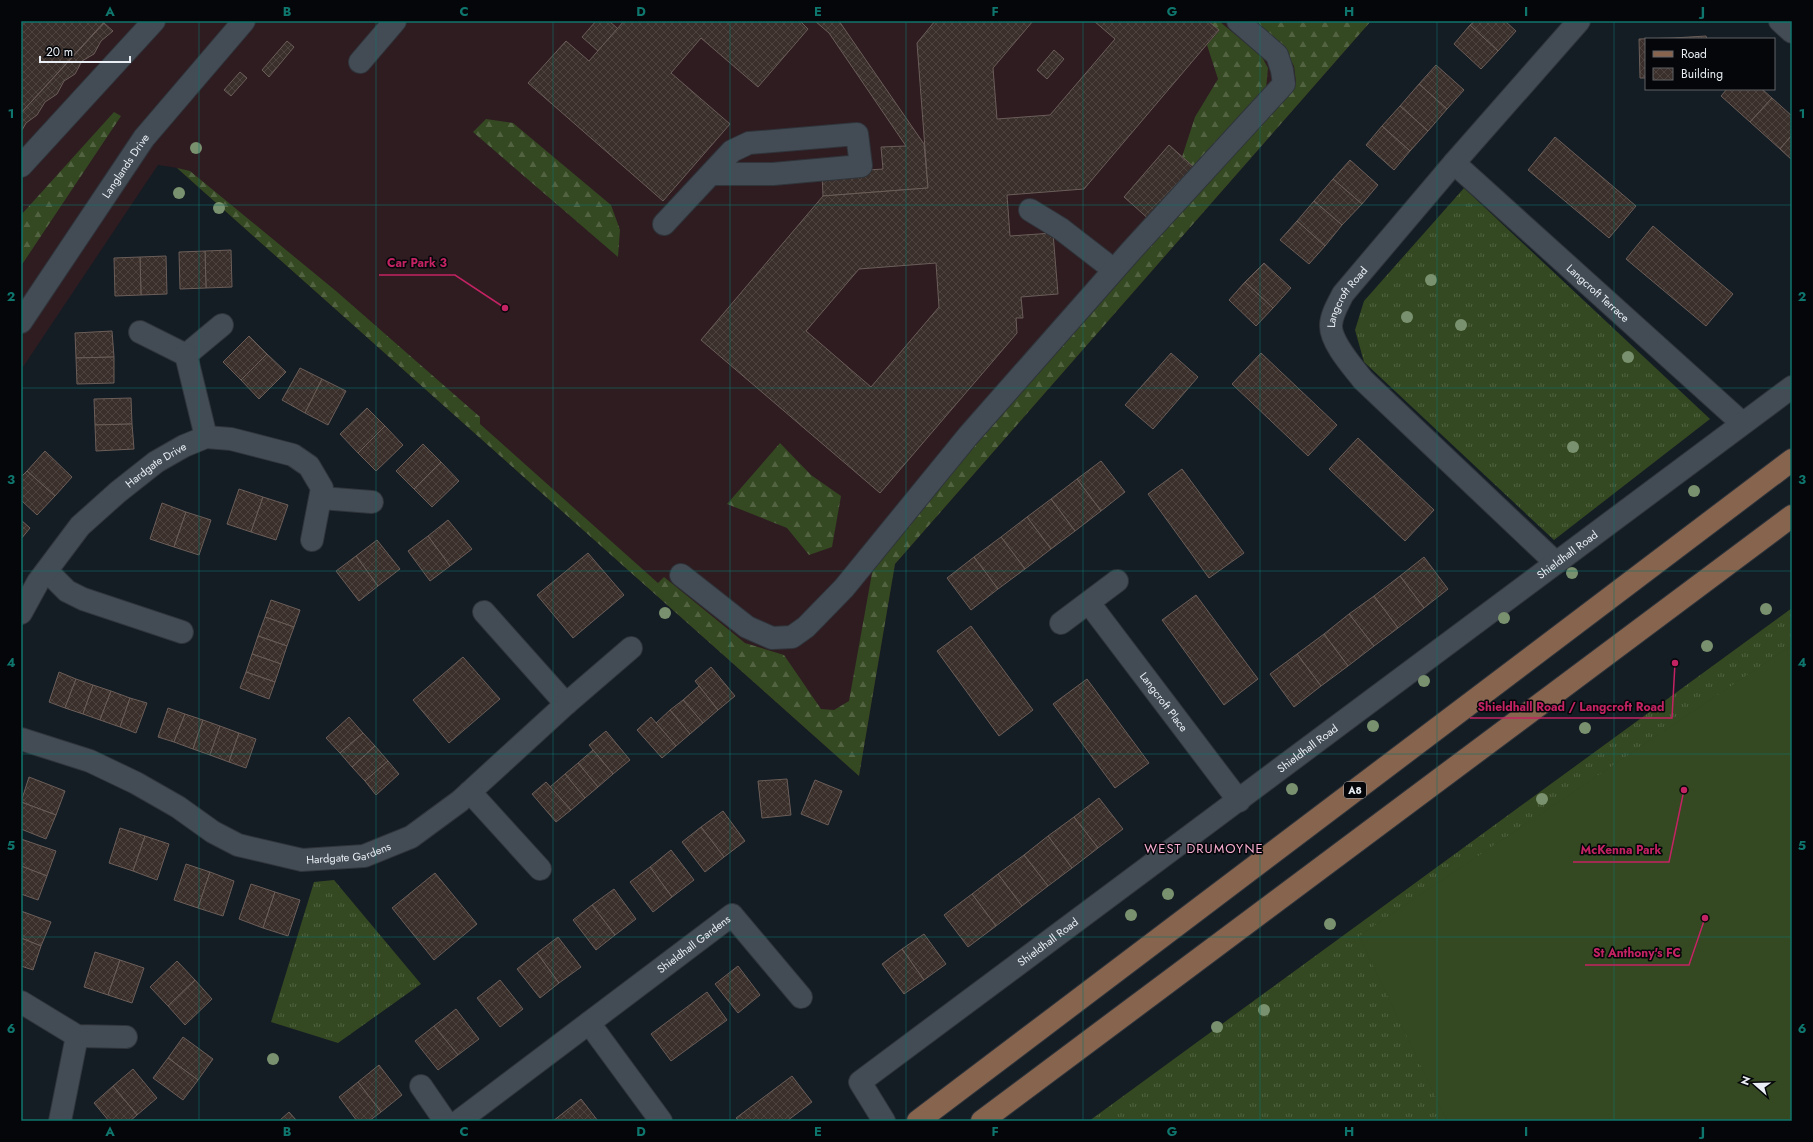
<svg xmlns="http://www.w3.org/2000/svg" width="1813" height="1142" font-family="Jost,sans-serif">
	<style>
		.medical { fill: #2e1c21 }
		.grass { fill: url(#grass-tufts) }
		.forest { fill: url(#forest-firs) }
		.pitch { fill: #344821 }
		.building { fill: url(#building-cross-hatch); stroke: #6b5e59; fill-rule: evenodd }
		.lines { fill: none; stroke-linecap: round; stroke-linejoin: round }
		.minor-casing { stroke: #30353b; stroke-width: 24 }
		.major-casing { stroke: #30353b; stroke-width: 24 }
		.minor { stroke: #434c55; stroke-width: 22 }
		.major { stroke: #87644e; stroke-width: 22 }
		.tree { fill: #79916e }
		.grid { fill: none; stroke: #0f766e; stroke-width: 1; stroke-opacity: 0.55 }
		.labels { text-anchor: middle; stroke-width: 3; stroke-linejoin: round; paint-order: stroke }
		.shield { fill: #040609; stroke: #a5a9ae; stroke-width: 1 }
		.shield-label { font-size: 10px; font-weight: bold; fill: #eaeff5 }
		.street-label { font-size: 11px; fill: #eaeff5; stroke: #040609 }
		.quarter-label { font-size: 13px; letter-spacing: 1px; fill: #f9add2; stroke: #040609 }
		.leader { fill: none; stroke: #c42363; stroke-width: 1.5 }
		.callout-dot { fill: #c42363; stroke: #040609; stroke-width: 1.5 }
		.callout-label { font-size: 12px; text-anchor: middle; font-weight: bold; fill: #c42363; stroke: #040609; stroke-width: 3; stroke-linejoin: round; paint-order: stroke }
		.neatline { fill: none; stroke: #0f766e; stroke-width: 1.5 }
		.grid-label { font-size: 13px; text-anchor: middle; font-weight: bold; fill: #0f766e }
	</style>
	<defs>
		<pattern id="grass-tufts" width="24" height="20" patternUnits="userSpaceOnUse"><rect width="24" height="20" fill="#344821"/><path d="M3 7l-1-3M5 7V3M7 7l1-3M15 17l-1-3M17 17v-4M19 17l1-3" fill="none" stroke="#526342"/></pattern>
		<pattern id="forest-firs" width="22" height="20" patternUnits="userSpaceOnUse"><rect width="22" height="20" fill="#344821"/><path d="M5 1l3.5 6h-7zM16 11l3.5 6h-7z" fill="#526342"/></pattern>
		<pattern id="building-cross-hatch" width="8" height="8" patternUnits="userSpaceOnUse"><rect width="8" height="8" fill="#3a2f2a"/><path d="M0 0l8 8M0 8l8-8" fill="none" stroke="#4d433f"/></pattern>
	</defs>
	<rect width="100%" height="100%" fill="#141c24"/>
	<polygon class="medical" points="21,21 1371,21 895,564 859,776 177,168 158,165 21,370"/>
	<g class="grass">
		<polygon points="1464,188 1710,419 1554,540 1364,362 1355,330 1364,301"/>
		<polygon points="1792,608 1792,1121 1089,1121"/>
		<polygon points="334,880 421,984 338,1043 271,1022 314,882"/>
	</g>
	<g class="forest">
		<polygon points="1213,21 1219,21 1262,57 1268,68 1266,89 1196,169 1182,157 1195,117 1218,79 1207,45 1219,31 1211,23"/>
		<polygon points="1250,21 1371,21 895,564 859,776 177,168 190,171 336,291 480,417 480,424 658,583 664,577 745,643 784,655 821,709 834,710 849,701 874,562 972,446 1296,82 1294,66 1283,49"/>
		<polygon points="114,112 121,116 21,266 21,215"/>
		<polygon points="486,119 513,123 611,205 620,230 618,257 473,132"/>
		<polygon points="780,443 811,475 841,496 832,547 809,555 787,528 727,504"/>
	</g>
	<polygon class="pitch" points="1792,645 1792,1121 1447,1121 1359,936"/>
	<g class="building">
		<polygon points="21,21 105,21 21,113"/>
		<polygon points="596,21 609,21 618,29 598,51 582,37"/>
		<polygon points="624,21 800,21 808,29 758,87 701,38 671,73 730,124 663,201 528,83 566,41 589,61"/>
		<polygon points="815,21 839,21 924,144 928,188 823,196 822,173 883,169 881,147 906,146 829,33"/>
		<path d="M935,21H1033L993,68L997,119L1050,115L1115,39L1094,21H1208L1219,30L1084,189L1007,195L1010,236L1053,233L1058,294L1021,297L1023,318H1016L1017,333L880,493L701,340L823,196L928,188L917,43ZM936,263L939,307L871,387L806,331L859,269Z"/>
		<polygon points="1475,21 1505,21 1516,31 1498,51 1470,25"/>
		<polygon points="104,23 113,31 101,41 94,54 82,61 75,74 64,81 57,94 45,102 37,115 26,123 21,132 21,113"/>
		<polygon points="1470,25 1498,51 1481,69 1454,44"/>
		<polygon points="1706,36 1707,39 1673,39 1673,38"/>
		<polygon points="1673,38 1673,39 1646,39 1646,78 1640,78 1639,39"/>
		<polygon points="287,41 294,47 269,77 262,70"/>
		<polygon points="1054,50 1064,59 1047,79 1037,70"/>
		<polygon points="1436,65 1464,90 1447,109 1419,84"/>
		<polygon points="240,72 247,78 231,96 224,90"/>
		<polygon points="1419,84 1447,109 1428,131 1400,106"/>
		<polygon points="1727,89 1762,89 1772,98 1750,122 1721,96"/>
		<polygon points="1772,98 1792,116 1792,135 1780,149 1750,122"/>
		<polygon points="1400,106 1428,131 1410,151 1382,126"/>
		<polygon points="1382,126 1410,151 1394,170 1366,145"/>
		<polygon points="1792,135 1792,160 1780,149"/>
		<polygon points="1555,137 1636,206 1609,238 1528,170"/>
		<polygon points="1169,145 1196,169 1151,221 1124,197"/>
		<polygon points="1350,160 1378,185 1362,204 1333,179"/>
		<polygon points="1333,179 1362,204 1342,225 1314,201"/>
		<polygon points="1314,201 1342,225 1325,246 1297,221"/>
		<polygon points="1297,221 1325,246 1309,264 1280,240"/>
		<polygon points="1653,226 1733,294 1706,326 1626,259"/>
		<polygon points="231,250 232,287 206,288 205,251"/>
		<polygon points="205,251 206,288 180,289 179,252"/>
		<polygon points="166,256 167,294 141,295 140,257"/>
		<polygon points="140,257 141,295 115,296 114,258"/>
		<polygon points="1264,263 1291,288 1273,308 1245,282"/>
		<polygon points="1245,282 1273,308 1256,326 1229,300"/>
		<polygon points="112,331 114,357 76,358 75,333"/>
		<polygon points="249,336 267,354 241,380 223,362"/>
		<polygon points="1171,353 1198,377 1153,429 1125,405"/>
		<polygon points="1261,353 1337,425 1308,456 1232,384"/>
		<polygon points="267,354 286,372 259,399 241,380"/>
		<polygon points="114,357 114,383 77,384 76,358"/>
		<polygon points="300,368 322,379 305,413 282,400"/>
		<polygon points="322,379 346,391 328,425 305,413"/>
		<polygon points="131,398 132,424 95,425 94,399"/>
		<polygon points="367,408 385,426 358,453 340,434"/>
		<polygon points="132,424 134,449 96,451 95,425"/>
		<polygon points="385,426 403,445 376,471 358,453"/>
		<polygon points="1358,438 1434,510 1405,541 1329,469"/>
		<polygon points="423,444 441,462 414,489 396,471"/>
		<polygon points="45,451 72,477 55,496 27,471"/>
		<polygon points="1101,461 1125,492 1101,511 1077,479"/>
		<polygon points="441,462 459,481 432,507 414,489"/>
		<polygon points="1182,469 1244,553 1209,578 1148,494"/>
		<polygon points="27,471 55,496 37,515 21,500 21,477"/>
		<polygon points="1077,479 1101,511 1075,531 1051,499"/>
		<polygon points="239,489 263,497 251,532 227,524"/>
		<polygon points="263,497 288,505 276,540 251,532"/>
		<polygon points="1051,499 1075,531 1051,549 1027,517"/>
		<polygon points="162,503 186,512 174,547 150,539"/>
		<polygon points="186,512 211,520 199,555 174,547"/>
		<polygon points="1027,517 1051,549 1025,569 1001,537"/>
		<polygon points="21,520 30,528 21,539"/>
		<polygon points="448,520 472,549 450,566 428,536"/>
		<polygon points="428,536 450,566 430,581 408,551"/>
		<polygon points="1001,537 1025,569 998,589 974,557"/>
		<polygon points="377,540 400,569 378,586 356,556"/>
		<polygon points="588,553 624,595 573,638 537,595"/>
		<polygon points="356,556 378,586 359,601 336,571"/>
		<polygon points="974,557 998,589 971,610 947,578"/>
		<polygon points="1424,557 1448,589 1424,608 1400,576"/>
		<polygon points="1400,576 1424,608 1398,628 1374,596"/>
		<polygon points="1196,595 1258,679 1224,705 1162,620"/>
		<polygon points="1374,596 1398,628 1374,646 1349,614"/>
		<polygon points="271,600 300,610 294,627 265,617"/>
		<polygon points="1349,614 1374,646 1348,666 1324,634"/>
		<polygon points="265,617 294,627 287,646 258,636"/>
		<polygon points="971,626 1033,710 999,736 937,651"/>
		<polygon points="1324,634 1348,666 1321,686 1297,654"/>
		<polygon points="258,636 287,646 281,664 252,654"/>
		<polygon points="252,654 281,664 275,682 246,672"/>
		<polygon points="1297,654 1321,686 1294,707 1270,674"/>
		<polygon points="463,657 500,699 449,743 413,700"/>
		<polygon points="711,667 735,696 718,710 695,681"/>
		<polygon points="59,672 76,679 65,708 49,702"/>
		<polygon points="246,672 275,682 269,699 240,688"/>
		<polygon points="76,679 93,685 83,714 65,708"/>
		<polygon points="1087,679 1149,763 1115,788 1053,704"/>
		<polygon points="93,685 111,691 100,720 83,714"/>
		<polygon points="699,686 718,710 703,723 683,700"/>
		<polygon points="111,691 130,698 120,727 100,720"/>
		<polygon points="130,698 147,703 136,733 120,727"/>
		<polygon points="683,700 703,723 690,734 670,710"/>
		<polygon points="168,708 185,714 174,742 158,737"/>
		<polygon points="670,710 690,734 676,746 656,723"/>
		<polygon points="185,714 203,720 193,749 174,742"/>
		<polygon points="349,717 363,733 340,753 326,738"/>
		<polygon points="651,717 676,746 662,758 637,730"/>
		<polygon points="203,720 220,726 210,755 193,749"/>
		<polygon points="220,726 239,733 229,762 210,755"/>
		<polygon points="606,731 630,760 613,774 589,745"/>
		<polygon points="239,733 256,739 246,768 229,762"/>
		<polygon points="363,733 375,746 352,767 340,753"/>
		<polygon points="375,746 388,761 365,781 352,767"/>
		<polygon points="593,750 613,774 598,787 578,763"/>
		<polygon points="388,761 399,774 376,795 365,781"/>
		<polygon points="578,763 598,787 585,798 565,774"/>
		<polygon points="565,774 585,798 571,810 550,787"/>
		<polygon points="29,777 65,791 56,815 21,802"/>
		<polygon points="787,779 791,815 762,818 758,781"/>
		<polygon points="815,780 842,791 828,825 801,814"/>
		<polygon points="546,782 571,810 556,822 532,794"/>
		<polygon points="1099,798 1123,829 1098,848 1074,817"/>
		<polygon points="21,802 56,815 46,839 21,829"/>
		<polygon points="723,811 745,841 724,857 701,827"/>
		<polygon points="1074,817 1098,848 1072,868 1048,836"/>
		<polygon points="701,827 724,857 705,872 682,842"/>
		<polygon points="120,828 145,836 133,871 109,863"/>
		<polygon points="145,836 169,844 157,880 133,871"/>
		<polygon points="1048,836 1072,868 1048,886 1024,855"/>
		<polygon points="21,839 56,851 47,876 21,866"/>
		<polygon points="671,850 694,880 672,897 650,867"/>
		<polygon points="1024,855 1048,886 1022,906 998,874"/>
		<polygon points="186,864 210,872 198,908 174,900"/>
		<polygon points="21,866 47,876 38,900 21,894"/>
		<polygon points="650,867 672,897 653,912 630,882"/>
		<polygon points="210,872 234,881 223,916 198,908"/>
		<polygon points="435,873 477,924 434,960 392,908"/>
		<polygon points="998,874 1022,906 996,926 972,894"/>
		<polygon points="251,884 275,892 263,928 239,919"/>
		<polygon points="614,889 636,919 615,935 592,905"/>
		<polygon points="275,892 300,900 288,936 263,928"/>
		<polygon points="972,894 996,926 968,947 944,915"/>
		<polygon points="592,905 615,935 596,950 573,920"/>
		<polygon points="21,911 51,922 41,946 21,938"/>
		<polygon points="924,934 946,964 924,980 902,949"/>
		<polygon points="558,937 581,967 559,983 537,953"/>
		<polygon points="21,938 41,946 33,970 21,966"/>
		<polygon points="902,949 924,980 904,994 882,964"/>
		<polygon points="95,952 120,960 108,995 84,987"/>
		<polygon points="537,953 559,983 540,998 517,969"/>
		<polygon points="120,960 144,968 132,1003 108,995"/>
		<polygon points="177,961 195,980 168,1006 150,987"/>
		<polygon points="738,966 760,995 738,1013 715,984"/>
		<polygon points="195,980 212,999 185,1025 168,1006"/>
		<polygon points="500,980 523,1009 500,1027 477,998"/>
		<polygon points="707,992 727,1020 671,1061 651,1034"/>
		<polygon points="456,1009 479,1039 458,1055 434,1026"/>
		<polygon points="434,1026 458,1055 438,1070 415,1041"/>
		<polygon points="183,1037 213,1059 198,1080 168,1058"/>
		<polygon points="168,1058 198,1080 183,1100 153,1078"/>
		<polygon points="379,1065 402,1095 381,1112 358,1082"/>
		<polygon points="133,1069 157,1098 137,1115 113,1086"/>
		<polygon points="792,1076 812,1102 787,1121 739,1121 736,1118"/>
		<polygon points="358,1082 381,1112 369,1121 357,1121 339,1097"/>
		<polygon points="113,1086 137,1115 130,1121 109,1121 94,1103"/>
		<polygon points="581,1099 598,1121 553,1121"/>
		<polygon points="289,1112 297,1121 279,1121"/>
	</g>
	<g class="lines">
		<g class="minor-casing">
			<g id="minor">
				<polyline points="1780,21 1792,32"/>
				<polyline points="360,62 395,21"/>
				<path id="s1" d="M1454,163L1742,423"/>
				<polyline points="21,166 154,21"/>
				<polyline points="1030,210 1061,229 1114,270"/>
				<polyline points="664,224 732,151 749,143 857,134 861,166 773,174 712,174"/>
				<path id="s2" d="M21,322L144,138L244,21"/>
				<polyline points="140,332 186,355 222,325"/>
				<polyline points="186,355 206,437"/>
				<polyline points="321,498 372,502"/>
				<path id="s3" d="M1556,563L1363,380C1353,367 1331,343 1331,326C1331,315 1338,304 1343,294L1454,163L1579,21"/>
				<polyline points="47,571 67,591 83,599 182,632"/>
				<polyline points="681,575 747,627 772,638 792,637 806,627 844,588 968,436 1131,251 1284,84 1282,70 1277,55 1238,21"/>
				<path id="s4" d="M1089,603L1239,801"/>
				<polyline points="484,612 566,704"/>
				<path id="s5" d="M21,613L38,582L80,526L118,492L156,462L184,446L206,437L231,439L293,455L309,466L322,488L312,540"/>
				<polyline points="1061,623 1117,581"/>
				<path id="s6" d="M21,739L90,761L136,783L178,807L213,832L238,845L302,860L364,856L411,837L460,801L566,704L631,648"/>
				<polyline points="470,792 540,869"/>
				<polyline points="21,1002 77,1036 126,1037"/>
				<polyline points="589,1023 661,1121"/>
				<polyline points="421,1086 445,1121"/>
				<polyline points="60,1121 77,1036"/>
				<path id="s7" d="M459,1121L732,915L801,997"/>
				<path id="s8" d="M884,1121L860,1082L1792,387"/>
			</g>
		</g>
		<g class="major-casing">
			<g id="major">
				<polyline points="918,1121 1792,460"/>
				<polyline points="982,1121 1792,516"/>
			</g>
		</g>
		<use href="#minor" class="minor"/>
		<use href="#major" class="major"/>
	</g>
	<g class="tree">
		<circle cx="196" cy="148" r="6"/>
		<circle cx="179" cy="193" r="6"/>
		<circle cx="219" cy="208" r="6"/>
		<circle cx="1431" cy="280" r="6"/>
		<circle cx="1407" cy="317" r="6"/>
		<circle cx="1461" cy="325" r="6"/>
		<circle cx="1628" cy="357" r="6"/>
		<circle cx="1573" cy="447" r="6"/>
		<circle cx="1694" cy="491" r="6"/>
		<circle cx="1572" cy="573" r="6"/>
		<circle cx="1766" cy="609" r="6"/>
		<circle cx="665" cy="613" r="6"/>
		<circle cx="1504" cy="618" r="6"/>
		<circle cx="1707" cy="646" r="6"/>
		<circle cx="1424" cy="681" r="6"/>
		<circle cx="1373" cy="726" r="6"/>
		<circle cx="1585" cy="728" r="6"/>
		<circle cx="1292" cy="789" r="6"/>
		<circle cx="1542" cy="799" r="6"/>
		<circle cx="1168" cy="894" r="6"/>
		<circle cx="1131" cy="915" r="6"/>
		<circle cx="1330" cy="924" r="6"/>
		<circle cx="1264" cy="1010" r="6"/>
		<circle cx="1217" cy="1027" r="6"/>
		<circle cx="273" cy="1059" r="6"/>
	</g>
	<path class="grid" d="M199,21V1121M376,21V1121M553,21V1121M730,21V1121M906,21V1121M1083,21V1121M1260,21V1121M1437,21V1121M1614,21V1121M21,205H1792M21,388H1792M21,571H1792M21,754H1792M21,937H1792"/>
	<g class="labels">
		<rect class="shield" x="1344" y="782" width="22" height="16" rx="3"/>
		<g class="shield-label">
			<text x="1355" y="794">A8</text>
		</g>
		<g class="street-label">
			<text dy="4" stroke="none"><textPath href="#s2" startOffset="188">Langlands Drive</textPath></text>
			<text dy="4" stroke="none"><textPath href="#s1" startOffset="194">Langcroft Terrace</textPath></text>
			<text dy="4" stroke="none"><textPath href="#s3" startOffset="363">Langcroft Road</textPath></text>
			<text dy="4" stroke="none"><textPath href="#s5" startOffset="203">Hardgate Drive</textPath></text>
			<text dy="4" stroke="none"><textPath href="#s8" startOffset="928">Shieldhall Road</textPath></text>
			<text dy="4" stroke="none"><textPath href="#s4" startOffset="124">Langcroft Place</textPath></text>
			<text dy="4" stroke="none"><textPath href="#s8" startOffset="604">Shieldhall Road</textPath></text>
			<text dy="4" stroke="none"><textPath href="#s6" startOffset="356">Hardgate Gardens</textPath></text>
			<text dy="4" stroke="none"><textPath href="#s8" startOffset="280">Shieldhall Road</textPath></text>
			<text dy="4" stroke="none"><textPath href="#s7" startOffset="294">Shieldhall Gardens</textPath></text>
		</g>
		<g class="quarter-label">
			<text x="1204" y="853">WEST DRUMOYNE</text>
		</g>
	</g>
	<path class="leader" d="M505 308L455 275H379M1675 663L1672 718H1470M1684 790L1669 862H1573M1705 918L1689 965H1585"/>
	<g class="callout-dot">
		<circle cx="505" cy="308" r="4"/>
		<circle cx="1675" cy="663" r="4"/>
		<circle cx="1684" cy="790" r="4"/>
		<circle cx="1705" cy="918" r="4"/>
	</g>
	<g class="callout-label">
		<text x="417" y="267">Car Park 3</text>
		<text x="1571" y="711">Shieldhall Road / Langcroft Road</text>
		<text x="1621" y="854">McKenna Park</text>
		<text x="1637" y="957">St Anthony's FC</text>
	</g>
	<rect width="1813" height="1142" fill="none" stroke="#040609" stroke-width="44"/>
	<rect x="1645" y="38" width="130" height="52" fill="#040609" stroke="#606367"/>
	<rect x="1653" y="51" width="20" height="6" fill="#87644e" stroke="#606367"/>
	<text x="1681" y="58" font-size="12" fill="#eaeff5">Road</text>
	<rect x="1653" y="68" width="20" height="12" fill="url(#building-cross-hatch)" stroke="#606367"/>
	<text x="1681" y="78" font-size="12" fill="#eaeff5">Building</text>
	<g transform="translate(1755 1084) rotate(290)" stroke="#040609" stroke-width="3" paint-order="stroke">
	<path d="M0-3L7 15L0 10L-7 15Z" fill="#eaeff5"/>
	<text y="-6" font-size="11" font-weight="bold" text-anchor="middle" fill="#eaeff5">N</text>
	</g>
	<path d="M40 56v6h90v-6" fill="none" stroke="#eaeff5" stroke-width="2"/>
	<text x="46" y="56" font-size="12" fill="#eaeff5" stroke="#040609" stroke-width="3" paint-order="stroke">20 m</text>
	<rect x="22" y="22" width="1769" height="1098" class="neatline"/>
	<g class="grid-label">
		<text x="110" y="16">A</text>
		<text x="287" y="16">B</text>
		<text x="464" y="16">C</text>
		<text x="641" y="16">D</text>
		<text x="818" y="16">E</text>
		<text x="995" y="16">F</text>
		<text x="1172" y="16">G</text>
		<text x="1349" y="16">H</text>
		<text x="1526" y="16">I</text>
		<text x="1703" y="16">J</text>
		<text x="11" y="118">1</text>
		<text x="1802" y="118">1</text>
		<text x="11" y="301">2</text>
		<text x="1802" y="301">2</text>
		<text x="11" y="484">3</text>
		<text x="1802" y="484">3</text>
		<text x="11" y="667">4</text>
		<text x="1802" y="667">4</text>
		<text x="11" y="850">5</text>
		<text x="1802" y="850">5</text>
		<text x="11" y="1033">6</text>
		<text x="1802" y="1033">6</text>
		<text x="110" y="1136">A</text>
		<text x="287" y="1136">B</text>
		<text x="464" y="1136">C</text>
		<text x="641" y="1136">D</text>
		<text x="818" y="1136">E</text>
		<text x="995" y="1136">F</text>
		<text x="1172" y="1136">G</text>
		<text x="1349" y="1136">H</text>
		<text x="1526" y="1136">I</text>
		<text x="1703" y="1136">J</text>
	</g>
</svg>
